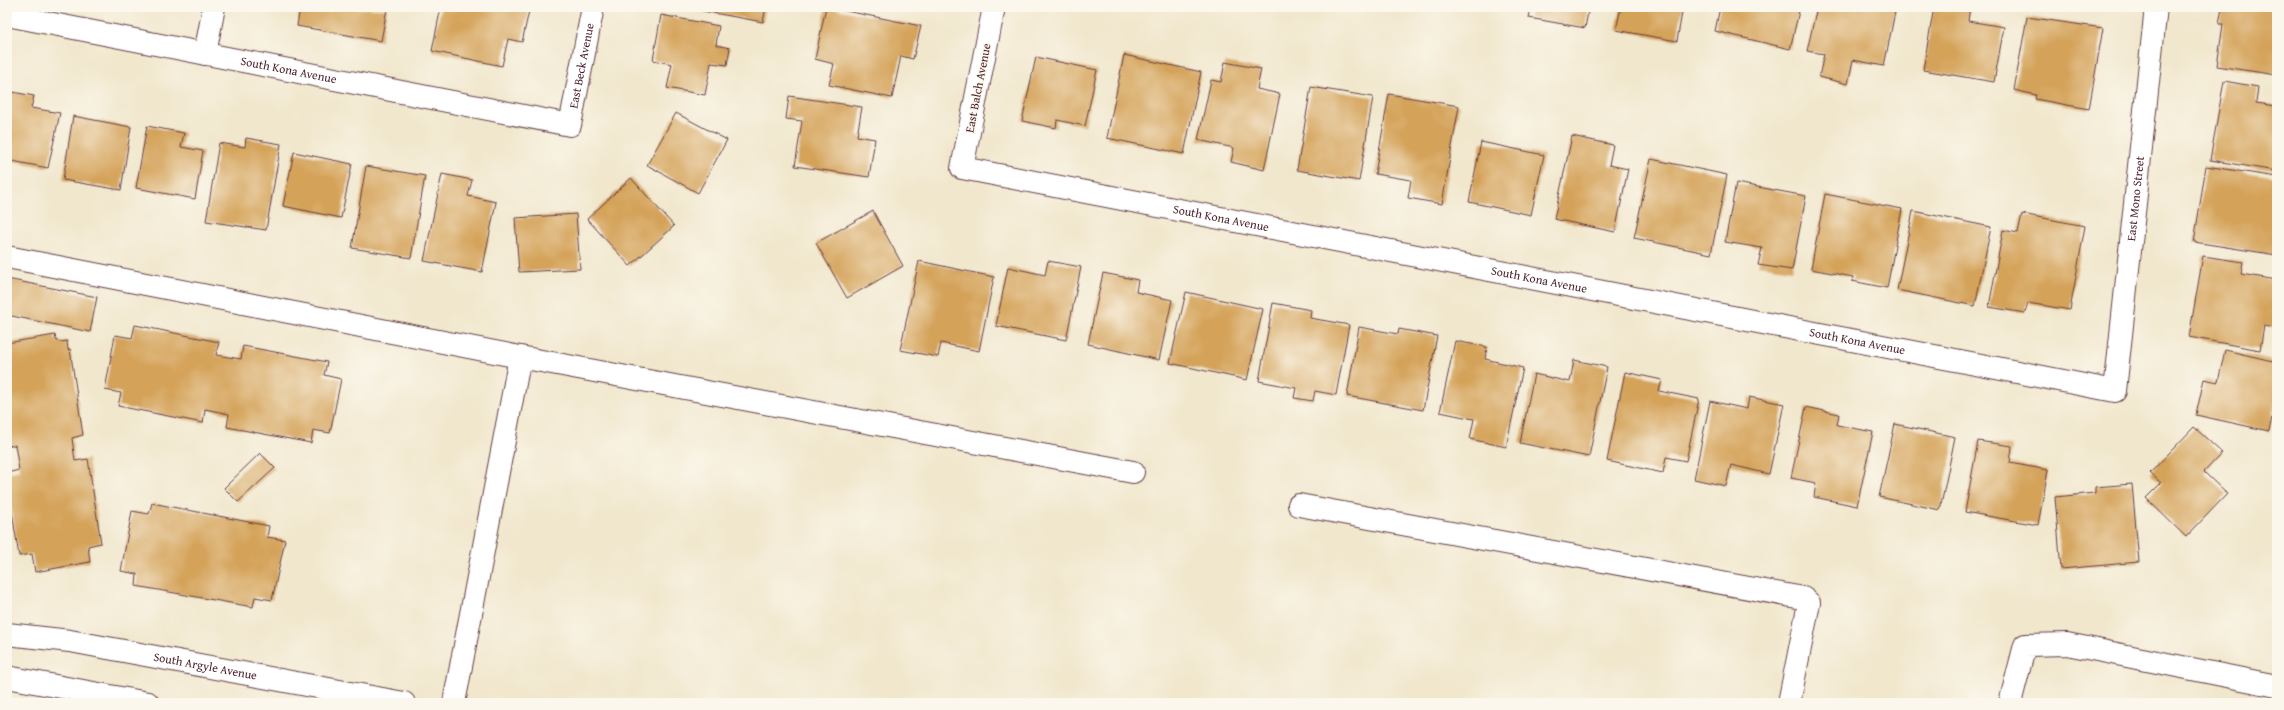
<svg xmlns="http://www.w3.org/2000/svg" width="2284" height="710" font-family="'Gentium Book Plus',serif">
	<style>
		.building { fill: #d4a259 }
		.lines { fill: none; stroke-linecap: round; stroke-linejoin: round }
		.minor-casing { stroke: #633d43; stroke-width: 24 }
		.minor { stroke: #fff; stroke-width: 22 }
		.labels { text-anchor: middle; stroke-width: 3; stroke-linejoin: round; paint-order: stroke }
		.street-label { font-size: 12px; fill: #4a1f2b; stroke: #fbf7ec }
	</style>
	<rect width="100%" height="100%" fill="#fbf7ec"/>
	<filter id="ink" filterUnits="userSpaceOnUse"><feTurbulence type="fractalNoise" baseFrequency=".025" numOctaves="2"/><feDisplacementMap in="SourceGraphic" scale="8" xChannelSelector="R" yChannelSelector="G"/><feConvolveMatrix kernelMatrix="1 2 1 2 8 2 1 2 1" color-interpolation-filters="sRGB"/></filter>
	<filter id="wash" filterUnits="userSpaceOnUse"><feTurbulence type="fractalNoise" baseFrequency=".012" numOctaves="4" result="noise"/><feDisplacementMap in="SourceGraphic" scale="16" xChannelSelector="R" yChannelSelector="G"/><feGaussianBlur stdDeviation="0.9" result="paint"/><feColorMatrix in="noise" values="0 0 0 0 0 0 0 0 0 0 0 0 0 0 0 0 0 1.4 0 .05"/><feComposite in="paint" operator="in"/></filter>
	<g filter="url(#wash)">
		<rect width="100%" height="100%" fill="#f1e7cd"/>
		<g id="blocks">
			<g class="building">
				<polygon points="300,7 387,9 381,41 297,26"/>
				<polygon points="441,7 511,7 529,11 522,42 508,39 502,66 432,51"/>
				<polygon points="681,7 766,7 763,22"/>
				<polygon points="826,7 921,26 913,59 901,56 892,98 829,85 834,64 815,59"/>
				<polygon points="1531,7 1589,7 1585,28 1529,18"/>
				<polygon points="1621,7 1683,7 1677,41 1616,30"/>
				<polygon points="1720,7 1800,7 1790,49 1715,31"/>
				<polygon points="1817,7 1896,7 1884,66 1853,60 1848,84 1819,77 1824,54 1807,51"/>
				<polygon points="1934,7 1970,7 1968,21 2004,27 1994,82 1923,70"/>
				<polygon points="2222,7 2277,7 2277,75 2217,66 2223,24 2219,24"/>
				<polygon points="661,15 719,26 716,45 730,48 727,65 711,63 705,95 667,88 672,64 653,60"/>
				<polygon points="2027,17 2103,28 2089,109 2035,99 2036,95 2014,90"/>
				<polygon points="1124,55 1201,72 1184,154 1107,138"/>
				<polygon points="1036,57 1097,70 1085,126 1057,120 1056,128 1022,121"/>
				<polygon points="1225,62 1261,69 1257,89 1280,94 1264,170 1231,162 1234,148 1198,140 1211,80 1221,82"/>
				<polygon points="2224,81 2258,87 2256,103 2277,106 2276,171 2210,160"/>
				<polygon points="1311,87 1373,97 1359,181 1297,170"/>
				<polygon points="7,91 34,96 31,108 60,113 48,168 7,160"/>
				<polygon points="1389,94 1459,106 1442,204 1408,198 1411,180 1375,174"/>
				<polygon points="789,96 862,107 857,136 875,139 869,177 795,166 802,121 786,119"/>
				<polygon points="676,113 727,140 698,193 647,165"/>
				<polygon points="73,116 131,127 121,190 63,180"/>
				<polygon points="147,126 184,133 181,147 203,151 195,199 136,188"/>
				<polygon points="1572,136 1613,145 1609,165 1628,169 1615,232 1554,219"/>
				<polygon points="246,138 281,144 266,230 206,221 219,143 245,147"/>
				<polygon points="1481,142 1544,155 1531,215 1469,202"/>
				<polygon points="294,152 352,164 341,218 283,206"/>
				<polygon points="1651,159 1727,175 1711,254 1634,238"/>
				<polygon points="366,166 425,176 411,258 352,248"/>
				<polygon points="2206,166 2277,177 2277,255 2194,242"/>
				<polygon points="442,174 472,180 468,196 496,202 482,272 424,261"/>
				<polygon points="631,178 674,226 630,266 587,219"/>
				<polygon points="1736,183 1806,196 1792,270 1758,265 1762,248 1725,242"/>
				<polygon points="1825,194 1902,209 1887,288 1852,281 1853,277 1811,269"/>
				<polygon points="873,211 903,266 847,298 816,243"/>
				<polygon points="1913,211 1991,227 1975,306 1897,290"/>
				<polygon points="576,214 580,269 519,272 515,218"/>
				<polygon points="2022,214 2085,226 2070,310 2028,303 2025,313 1989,307 2003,230 2018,233"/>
				<polygon points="2203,256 2243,262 2241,274 2277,280 2276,328 2264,326 2260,350 2189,337"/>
				<polygon points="919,261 994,277 979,351 941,343 938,357 900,350"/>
				<polygon points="1048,261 1081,267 1066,340 996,326 1008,267 1045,275"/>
				<polygon points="1103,273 1138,280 1136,292 1172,300 1159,360 1088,344"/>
				<polygon points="7,279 97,297 90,332 7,315"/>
				<polygon points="1186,292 1263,309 1247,380 1170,363"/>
				<polygon points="1273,303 1311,310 1310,318 1349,325 1336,395 1315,391 1313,401 1294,398 1296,388 1259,381"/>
				<polygon points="135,325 219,342 216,355 241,359 243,346 327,362 324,375 341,379 330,433 313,430 311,443 227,427 229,414 205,409 203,423 118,406 121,393 105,390 115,335 132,338"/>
				<polygon points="1359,327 1398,334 1399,329 1437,336 1423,410 1347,396"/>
				<polygon points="55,335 56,340 60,342 67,341 68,350 70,349 83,435 72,438 75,461 88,459 101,543 88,546 90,562 35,572 32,554 19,556 7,481 7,473 19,470 15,445 7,446 7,343"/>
				<polygon points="1455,341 1487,347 1485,359 1523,368 1506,447 1470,439 1474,419 1440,412"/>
				<polygon points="2225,350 2277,362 2277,395 2269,431 2196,415 2204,379 2218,382"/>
				<polygon points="1574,360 1607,367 1589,457 1520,443 1534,374 1570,382"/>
				<polygon points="1625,372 1662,380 1659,391 1699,399 1686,461 1666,457 1663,473 1607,461"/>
				<polygon points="1749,397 1784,404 1769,474 1731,465 1726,486 1694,479 1710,401 1747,409"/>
				<polygon points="1806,407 1839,414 1837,425 1873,432 1857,506 1814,497 1816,483 1791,478"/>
				<polygon points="1895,424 1955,437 1940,510 1879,497"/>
				<polygon points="2194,427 2222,453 2204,472 2227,494 2186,537 2146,498 2161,483 2150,473"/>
				<polygon points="1978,441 2012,446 2010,463 2048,470 2038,525 1965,512"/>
				<polygon points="260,453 275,468 238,502 224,488"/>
				<polygon points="2132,484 2139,562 2061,569 2055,497 2095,493 2095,487"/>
				<polygon points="152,503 269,526 267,537 285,540 272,600 255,597 253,607 136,586 137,574 121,571 132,511 149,514"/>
			</g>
		</g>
	</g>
	<g filter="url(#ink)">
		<use href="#blocks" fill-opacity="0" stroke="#633d43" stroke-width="1"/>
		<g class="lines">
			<g class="minor-casing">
				<g id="minor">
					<path id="s1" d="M994,7L962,168L2115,391L2156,7"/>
					<path id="s2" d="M7,15L570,125L593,7"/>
					<polyline points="205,54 214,7"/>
					<polyline points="7,257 520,357 454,703"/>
					<polyline points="520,357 1133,472"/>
					<polyline points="1299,505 1803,598 1809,603 1789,703"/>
					<path id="s3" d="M7,634L70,641L404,703"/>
					<polyline points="7,677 148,703"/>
					<polyline points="2010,703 2025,645 2067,644 2277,686"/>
				</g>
			</g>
			<use href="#minor" class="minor"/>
		</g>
	</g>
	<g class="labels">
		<g class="street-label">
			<text dy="4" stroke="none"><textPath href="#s2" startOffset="634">East Beck Avenue</textPath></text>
			<text dy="4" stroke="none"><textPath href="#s2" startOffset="287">South Kona Avenue</textPath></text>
			<text transform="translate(978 88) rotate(-79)" y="4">East Balch Avenue</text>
			<text dy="4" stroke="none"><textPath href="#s1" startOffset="1532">East Mono Street</textPath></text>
			<text dy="4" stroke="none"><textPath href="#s1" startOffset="428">South Kona Avenue</textPath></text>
			<text dy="4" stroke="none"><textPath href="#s1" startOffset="752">South Kona Avenue</textPath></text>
			<text dy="4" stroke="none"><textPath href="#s1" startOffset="1076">South Kona Avenue</textPath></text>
			<text dy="4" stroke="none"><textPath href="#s3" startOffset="201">South Argyle Avenue</textPath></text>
		</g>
	</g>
	<rect width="2284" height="710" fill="none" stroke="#fbf7ec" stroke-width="24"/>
</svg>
